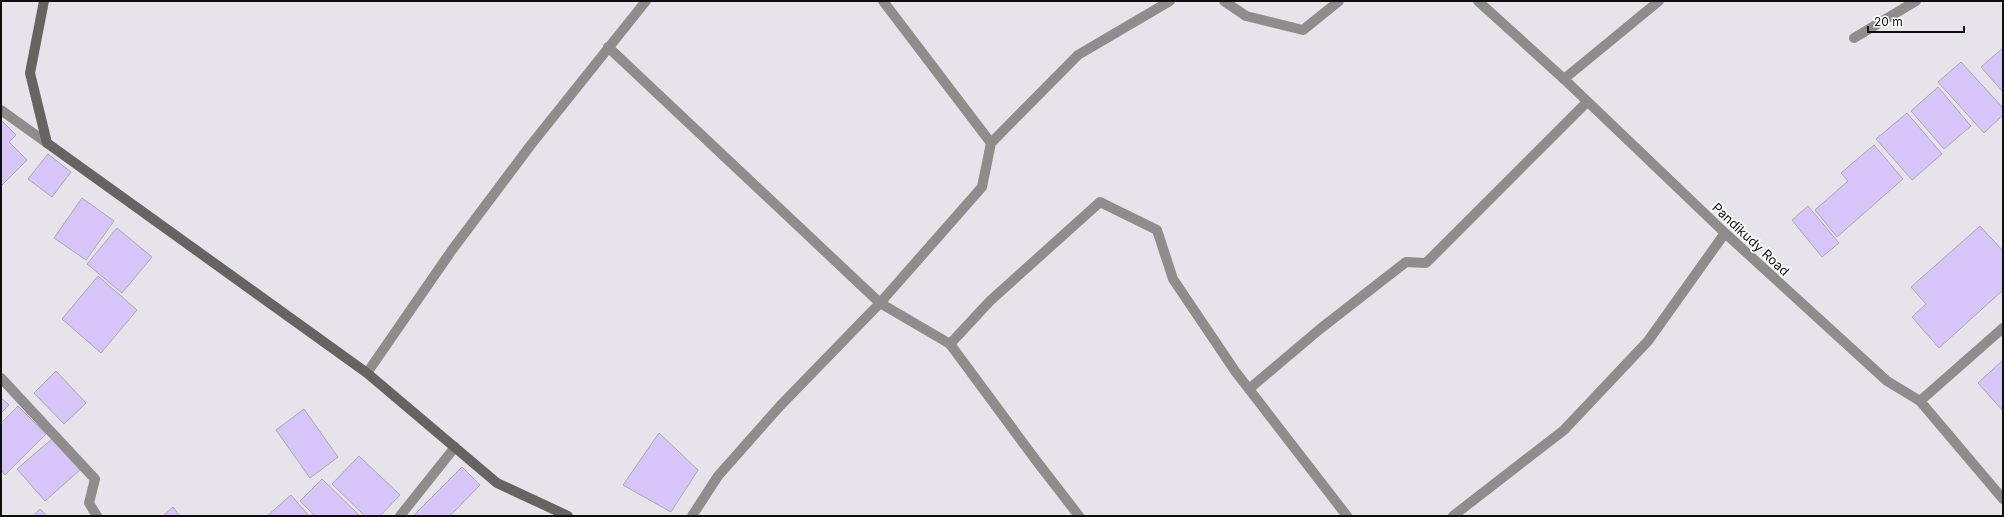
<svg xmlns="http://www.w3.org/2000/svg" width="2004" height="517" font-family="Inter,sans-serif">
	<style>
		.building { fill: #d7c4f8; stroke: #aba9af }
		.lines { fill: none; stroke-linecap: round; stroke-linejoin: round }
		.street { stroke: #8f8d8b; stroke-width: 10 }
		.secondary { stroke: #666461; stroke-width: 10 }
		.labels { text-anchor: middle; stroke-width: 3.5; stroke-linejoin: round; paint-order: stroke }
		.street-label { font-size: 13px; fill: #0e0e0f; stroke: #fff }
	</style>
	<rect width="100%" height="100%" fill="#e6e4ea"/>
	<g class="building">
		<polygon points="2003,48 2003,92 1981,67"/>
		<polygon points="1961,62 2003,108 2003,115 1984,133 1938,82"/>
		<polygon points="1938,87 1971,126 1944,149 1911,111"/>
		<polygon points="1907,113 1942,154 1912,180 1876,139"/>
		<polygon points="1,120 16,135 9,142 27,160 1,186"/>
		<polygon points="1874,145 1903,179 1837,237 1815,210 1848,181 1841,173"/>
		<polygon points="48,154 71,172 52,197 28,179"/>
		<polygon points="82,198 114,221 86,260 54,238"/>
		<polygon points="1808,206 1839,243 1822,257 1792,220"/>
		<polygon points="1980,226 2003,251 2003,290 1939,348 1912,317 1926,304 1911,287"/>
		<polygon points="117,228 152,257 122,293 87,264"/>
		<polygon points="98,276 137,310 101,353 62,319"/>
		<polygon points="2003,360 2003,411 1978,383"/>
		<polygon points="56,371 86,403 64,424 34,393"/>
		<polygon points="1,398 9,405 1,413"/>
		<polygon points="18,406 46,434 5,475 1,470 1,423"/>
		<polygon points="304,409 338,457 310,478 276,430"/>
		<polygon points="659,433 698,470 671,512 623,485"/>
		<polygon points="53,438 81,469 45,501 17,469"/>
		<polygon points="359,456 400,495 380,516 365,516 332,484"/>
		<polygon points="462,467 480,485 450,516 413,516"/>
		<polygon points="322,479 360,516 315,516 300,501"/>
		<polygon points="291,495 309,516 267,516"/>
		<polygon points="173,507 180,516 163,516"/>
		<polygon points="40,509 47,516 33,516"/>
	</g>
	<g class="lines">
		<g class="street">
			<polyline points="883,1 991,143"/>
			<polyline points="1224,1 1246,16 1303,30 1339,1"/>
			<polyline points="1478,1 1564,79 1725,233 1887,381 1920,401 2003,499"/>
			<polyline points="1854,38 1916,1"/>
			<polyline points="608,47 880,303 950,344 1035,459 1079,516"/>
			<polyline points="1564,79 1659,1"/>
			<polyline points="1,110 47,143"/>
			<polyline points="950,344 990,301 1100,202 1157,230 1173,279 1235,371 1347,516"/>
			<polyline points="367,373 452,250 530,146 646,1"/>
			<polyline points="1,378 95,479 89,503 97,516"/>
			<polyline points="1249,389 1320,329 1406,262 1426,263 1587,102"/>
			<polyline points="1920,401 2003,328"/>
			<polyline points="400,516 455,447"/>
			<polyline points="692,516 718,476 780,406 880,303 982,187 991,143 1078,55 1170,1"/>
			<polyline points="1453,516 1564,430 1648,341 1725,233"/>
		</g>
		<polyline class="secondary" points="44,1 30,73 47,143 367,373 497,483 568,516"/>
	</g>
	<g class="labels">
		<g class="street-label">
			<text transform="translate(1751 239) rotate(43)" y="5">Pandikudy Road</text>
		</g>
	</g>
	<rect width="2004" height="517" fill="none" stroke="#0e0e0f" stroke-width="4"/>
	<path d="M1868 26v6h96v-6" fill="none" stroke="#0e0e0f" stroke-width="2"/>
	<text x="1874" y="26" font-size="12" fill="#0e0e0f" stroke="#ffffff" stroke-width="3" paint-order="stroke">20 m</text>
</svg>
